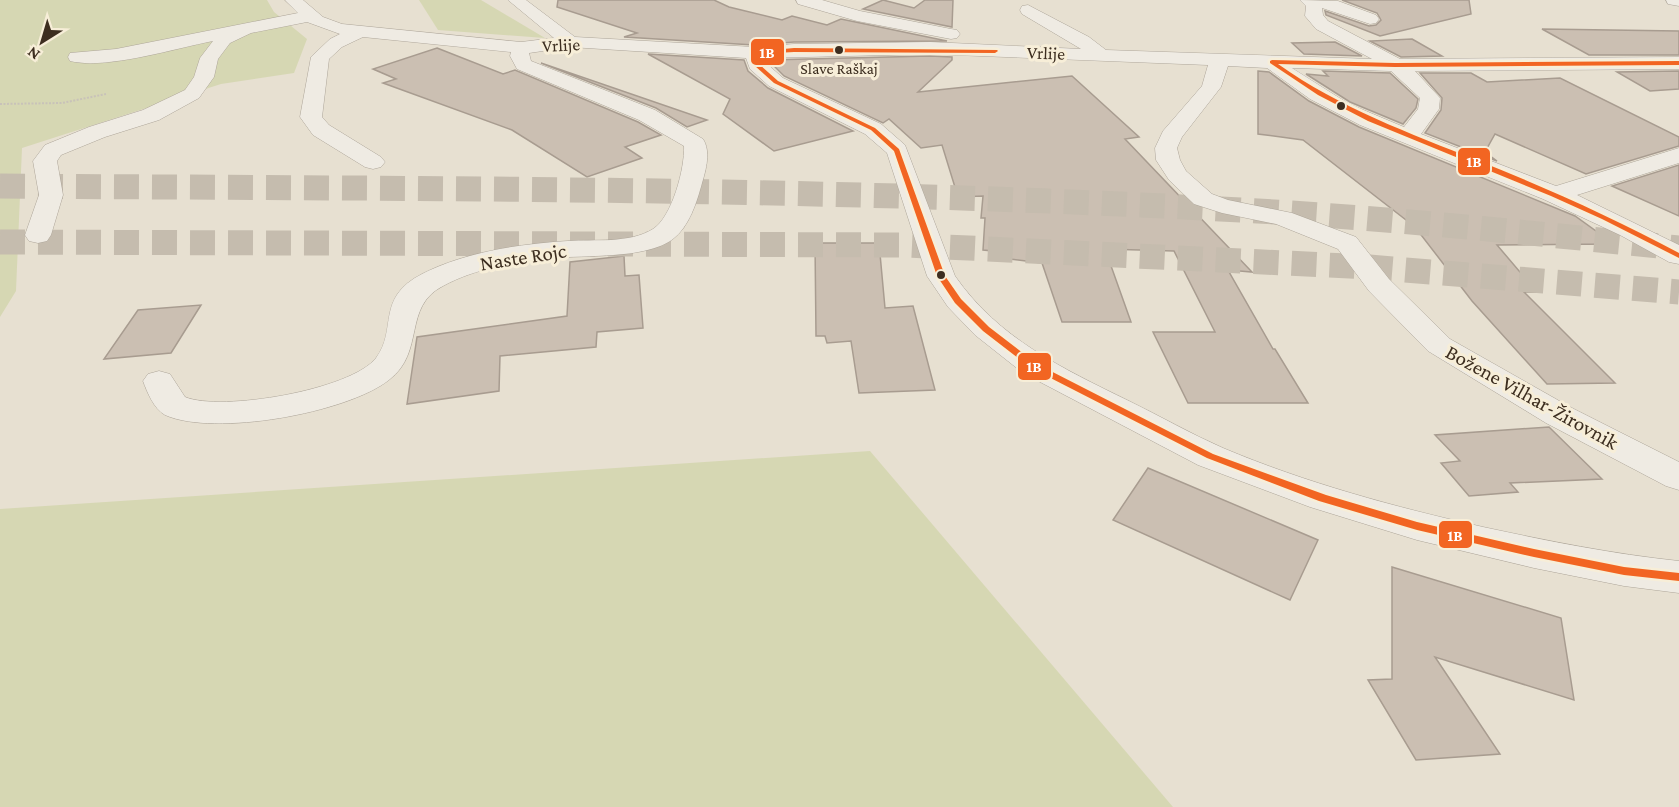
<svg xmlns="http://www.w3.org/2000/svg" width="1679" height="807" font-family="'Crimson Pro',serif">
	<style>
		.green { fill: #d6d7b3 }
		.building { fill: #cbbfb2; stroke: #a89c90; stroke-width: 1.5 }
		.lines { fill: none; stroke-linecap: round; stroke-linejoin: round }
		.highway-tunnel { stroke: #c5bcae; stroke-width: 25; stroke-dasharray: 25 13; stroke-linecap: butt }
		.minor-casing { stroke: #ada599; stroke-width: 1 }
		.path { stroke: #c8c2b9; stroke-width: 2; stroke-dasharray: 2 1.5; stroke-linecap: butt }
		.minor { fill: #efebe3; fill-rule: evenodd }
		.bus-1-casing { stroke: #f7eed8; stroke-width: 5 }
		.bus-1 { fill: #f26522; fill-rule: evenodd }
		.bus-dot { fill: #3d2e20; stroke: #f7eed8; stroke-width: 2 }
		.labels { text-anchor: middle; stroke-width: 6; stroke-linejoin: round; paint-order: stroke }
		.far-bus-label { font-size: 16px; fill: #3d2e20; stroke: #f7eed8 }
		.far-street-label { font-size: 18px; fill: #3d2e20; stroke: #f7eed8 }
		.street-label { font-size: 21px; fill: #3d2e20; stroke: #f7eed8 }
		.line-badge { stroke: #f7eed8; stroke-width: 2 }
		.badge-label { font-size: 16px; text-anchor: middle; font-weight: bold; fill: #fff }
	</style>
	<rect width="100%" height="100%" fill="#e7e0d1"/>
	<g class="green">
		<polygon points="0,0 267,0 274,12 307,39 294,73 221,84 22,148 16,291 0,317"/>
		<polygon points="419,0 481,0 545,38 438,30"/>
		<polygon points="870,451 1173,807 0,807 0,509"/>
	</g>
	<g class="building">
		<polygon points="558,0 714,0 729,7 782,20 792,16 827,25 841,19 947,41 794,42 754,45 624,37 637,33 557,7"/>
		<polygon points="883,0 914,8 925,0 953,0 952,27 863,9"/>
		<polygon points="1342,0 1469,0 1471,14 1380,36 1326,15 1325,11 1369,26 1376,25 1381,20 1377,13"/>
		<polygon points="1542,29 1679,31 1679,55 1589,55"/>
		<polygon points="1412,39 1442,56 1401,57 1370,41"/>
		<polygon points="1335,42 1362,56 1304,54 1292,43"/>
		<polygon points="437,48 503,74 515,70 638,122 661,135 625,147 642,158 587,177 512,130 383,83 396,79 373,69"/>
		<polygon points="648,54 744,60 748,71 768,88 853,131 774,151 723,114 730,99"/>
		<polygon points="930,56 952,57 952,60 918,92 1072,76 1139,137 1125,139 1252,272 1228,270 1273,349 1275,349 1308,403 1188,403 1153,332 1215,332 1174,251 1105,249 1131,322 1062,322 1042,263 993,257 993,251 983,250 985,218 981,218 983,196 958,197 942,145 921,148 889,119 883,123 784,76 768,60"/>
		<polygon points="541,63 707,120 687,127 656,108"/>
		<polygon points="1258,71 1269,72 1309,101 1359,127 1575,216 1614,244 1497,245 1537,292 1524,292 1615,383 1547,384 1472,301 1415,227 1303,140 1258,134"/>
		<polygon points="1323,71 1390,73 1418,99 1416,108 1403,124 1350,102 1306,74 1328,76"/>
		<polygon points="1679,71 1679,89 1650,91 1617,72"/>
		<polygon points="1420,73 1471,73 1487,82 1560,78 1679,137 1679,146 1586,174 1495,134 1485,152 1497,161 1425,133 1441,110 1442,98"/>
		<polygon points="1679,165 1679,216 1612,186"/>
		<polygon points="815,243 879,243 885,308 913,306 935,390 859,393 851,341 827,343 825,336 816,336"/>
		<polygon points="624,256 625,276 639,275 643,328 597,332 596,347 500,356 499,391 407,404 417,337 567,316 570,262"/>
		<polygon points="201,305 171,353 104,359 138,310"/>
		<polygon points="1549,427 1602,479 1510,483 1518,492 1469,496 1441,463 1460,461 1435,435"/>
		<polygon points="1148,468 1318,540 1290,600 1113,520"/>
		<polygon points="1392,567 1561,618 1574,700 1435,657 1500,754 1416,760 1368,680 1392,679"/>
	</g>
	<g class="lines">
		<g class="highway-tunnel">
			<path d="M0,186C419,189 839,187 1258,211C1399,219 1539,234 1679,248"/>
			<polyline points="0,242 904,245 1369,267 1679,292"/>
		</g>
		<g class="minor-casing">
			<g id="minor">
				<path d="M285,0H303L323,17L342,24L521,42L554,38L508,0H526L575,37L754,47L794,44L930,42L1081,49L1022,14L1020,10L1022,6L1028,5L1089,37L1106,50L1372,59L1316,29L1305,16L1306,6L1300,0L1338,1L1376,15L1379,19L1376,23L1370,24L1322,8L1323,15L1328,21L1400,59L1679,57V69L1415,71L1440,98L1439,109L1421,134L1556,186L1679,148V163L1577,195L1679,245V264L1669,262L1620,235L1543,199L1360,125L1310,99L1267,68L1228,66L1221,87L1182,137L1177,148L1180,160L1186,171L1212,194L1228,200L1292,213L1356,237L1389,279L1450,339L1570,407L1679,462V490L1666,486L1546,423L1428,351L1369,291L1338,249L1276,224L1222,213L1194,204L1169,180L1156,160L1155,148L1163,131L1202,86L1208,65L930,54L765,58L766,63L783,78L881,124L905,145L955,276C999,339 1062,368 1129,401C1160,416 1191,434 1223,448C1306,483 1395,507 1483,527C1548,541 1613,554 1679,561V593L1624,586L1534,568L1417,540L1310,507L1198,465L1023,373L975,335L948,307L927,276L887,153L865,134L769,86L750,69L746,58L570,47L529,53L531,61L655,110L703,139C711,151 706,170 702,183C697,202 689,227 673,239C647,259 585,255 553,258C515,262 476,268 443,286C402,307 426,352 389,380C347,413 214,437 165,415C154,409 147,392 143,381L148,374L159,371L170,374L185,397C221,412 351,390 376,358C398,329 375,298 422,274C465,252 520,244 568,241C594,239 629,244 653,229C672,217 685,168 684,146L639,120L517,69L510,56L511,52L363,37L342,47L329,59L322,117L329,125L381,157L385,162L381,167L373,169L365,167L313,135L300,117L311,57L330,39L340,34L307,22L251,33L230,43L218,59L214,77L199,98L159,120L105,137L61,155L57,161L63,195L51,235L47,241L38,243L29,241L25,235L39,195L33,161L45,145L89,127L143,110L185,90L194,77L200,58L213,41C176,48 106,70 70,61L68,57L70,53L116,49L298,13ZM1292,68L1391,71L1420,98L1418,109L1404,127L1349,104Z"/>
				<polygon points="796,0 822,0 860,11 951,29 957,30 960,34 957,38 951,39 857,21 798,4"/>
				<polygon points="1666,0 1679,0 1679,6 1668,4"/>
			</g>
		</g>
		<polyline class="path" points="0,104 62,103 106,94"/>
		<use href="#minor" class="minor"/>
		<g class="bus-1-casing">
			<g id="bus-1">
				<polygon points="794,48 997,50 998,51 995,53 794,52 757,54 759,64 778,81 875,128 899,149 945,276 961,299 989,327 1037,364 1213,454 1326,495 1417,522 1534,549 1624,567 1679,573 1679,581 1624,575 1534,557 1417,530 1319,501 1207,458 1031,368 983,331 955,303 937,276 894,151 871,130 774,83 755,66 752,52"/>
				<path d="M1272,60L1395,63L1679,61V65L1395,67L1278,64C1340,108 1409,133 1479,161C1547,188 1614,218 1679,253V258L1602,219L1551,196L1368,121L1318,95L1270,63V61Z"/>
			</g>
		</g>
		<use href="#bus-1" class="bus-1"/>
	</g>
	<g class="bus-dot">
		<circle cx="839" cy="50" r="5"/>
		<circle cx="1341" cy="106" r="5"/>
		<circle cx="941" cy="275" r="5"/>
	</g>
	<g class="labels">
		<g class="far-bus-label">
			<text x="839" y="74">Slave Raškaj</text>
		</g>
		<g class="far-street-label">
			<text transform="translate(561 45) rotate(-3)" y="6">Vrlije</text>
			<text transform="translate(1046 53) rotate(2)" y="6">Vrlije</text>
		</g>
		<g class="street-label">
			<text transform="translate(523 257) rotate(-9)" y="7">Naste Rojc</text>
			<text transform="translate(1532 397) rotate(29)" y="7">Božene Vilhar-Žirovnik</text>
		</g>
	</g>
	<g class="line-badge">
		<rect x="750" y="38" width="35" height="28" rx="6" fill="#f26522"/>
		<rect x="1457" y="147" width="34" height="29" rx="6" fill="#f26522"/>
		<rect x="1017" y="352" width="35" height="29" rx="6" fill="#f26522"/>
		<rect x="1438" y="520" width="35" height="29" rx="6" fill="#f26522"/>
	</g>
	<g class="badge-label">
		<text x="767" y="58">1B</text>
		<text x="1474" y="167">1B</text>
		<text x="1034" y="372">1B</text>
		<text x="1455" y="541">1B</text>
	</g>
	<g transform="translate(42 42) rotate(217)" stroke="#f7eed8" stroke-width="4.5" paint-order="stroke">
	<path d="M0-4.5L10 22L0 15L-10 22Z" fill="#3d2e20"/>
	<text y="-9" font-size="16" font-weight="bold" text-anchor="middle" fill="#3d2e20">N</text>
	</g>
</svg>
